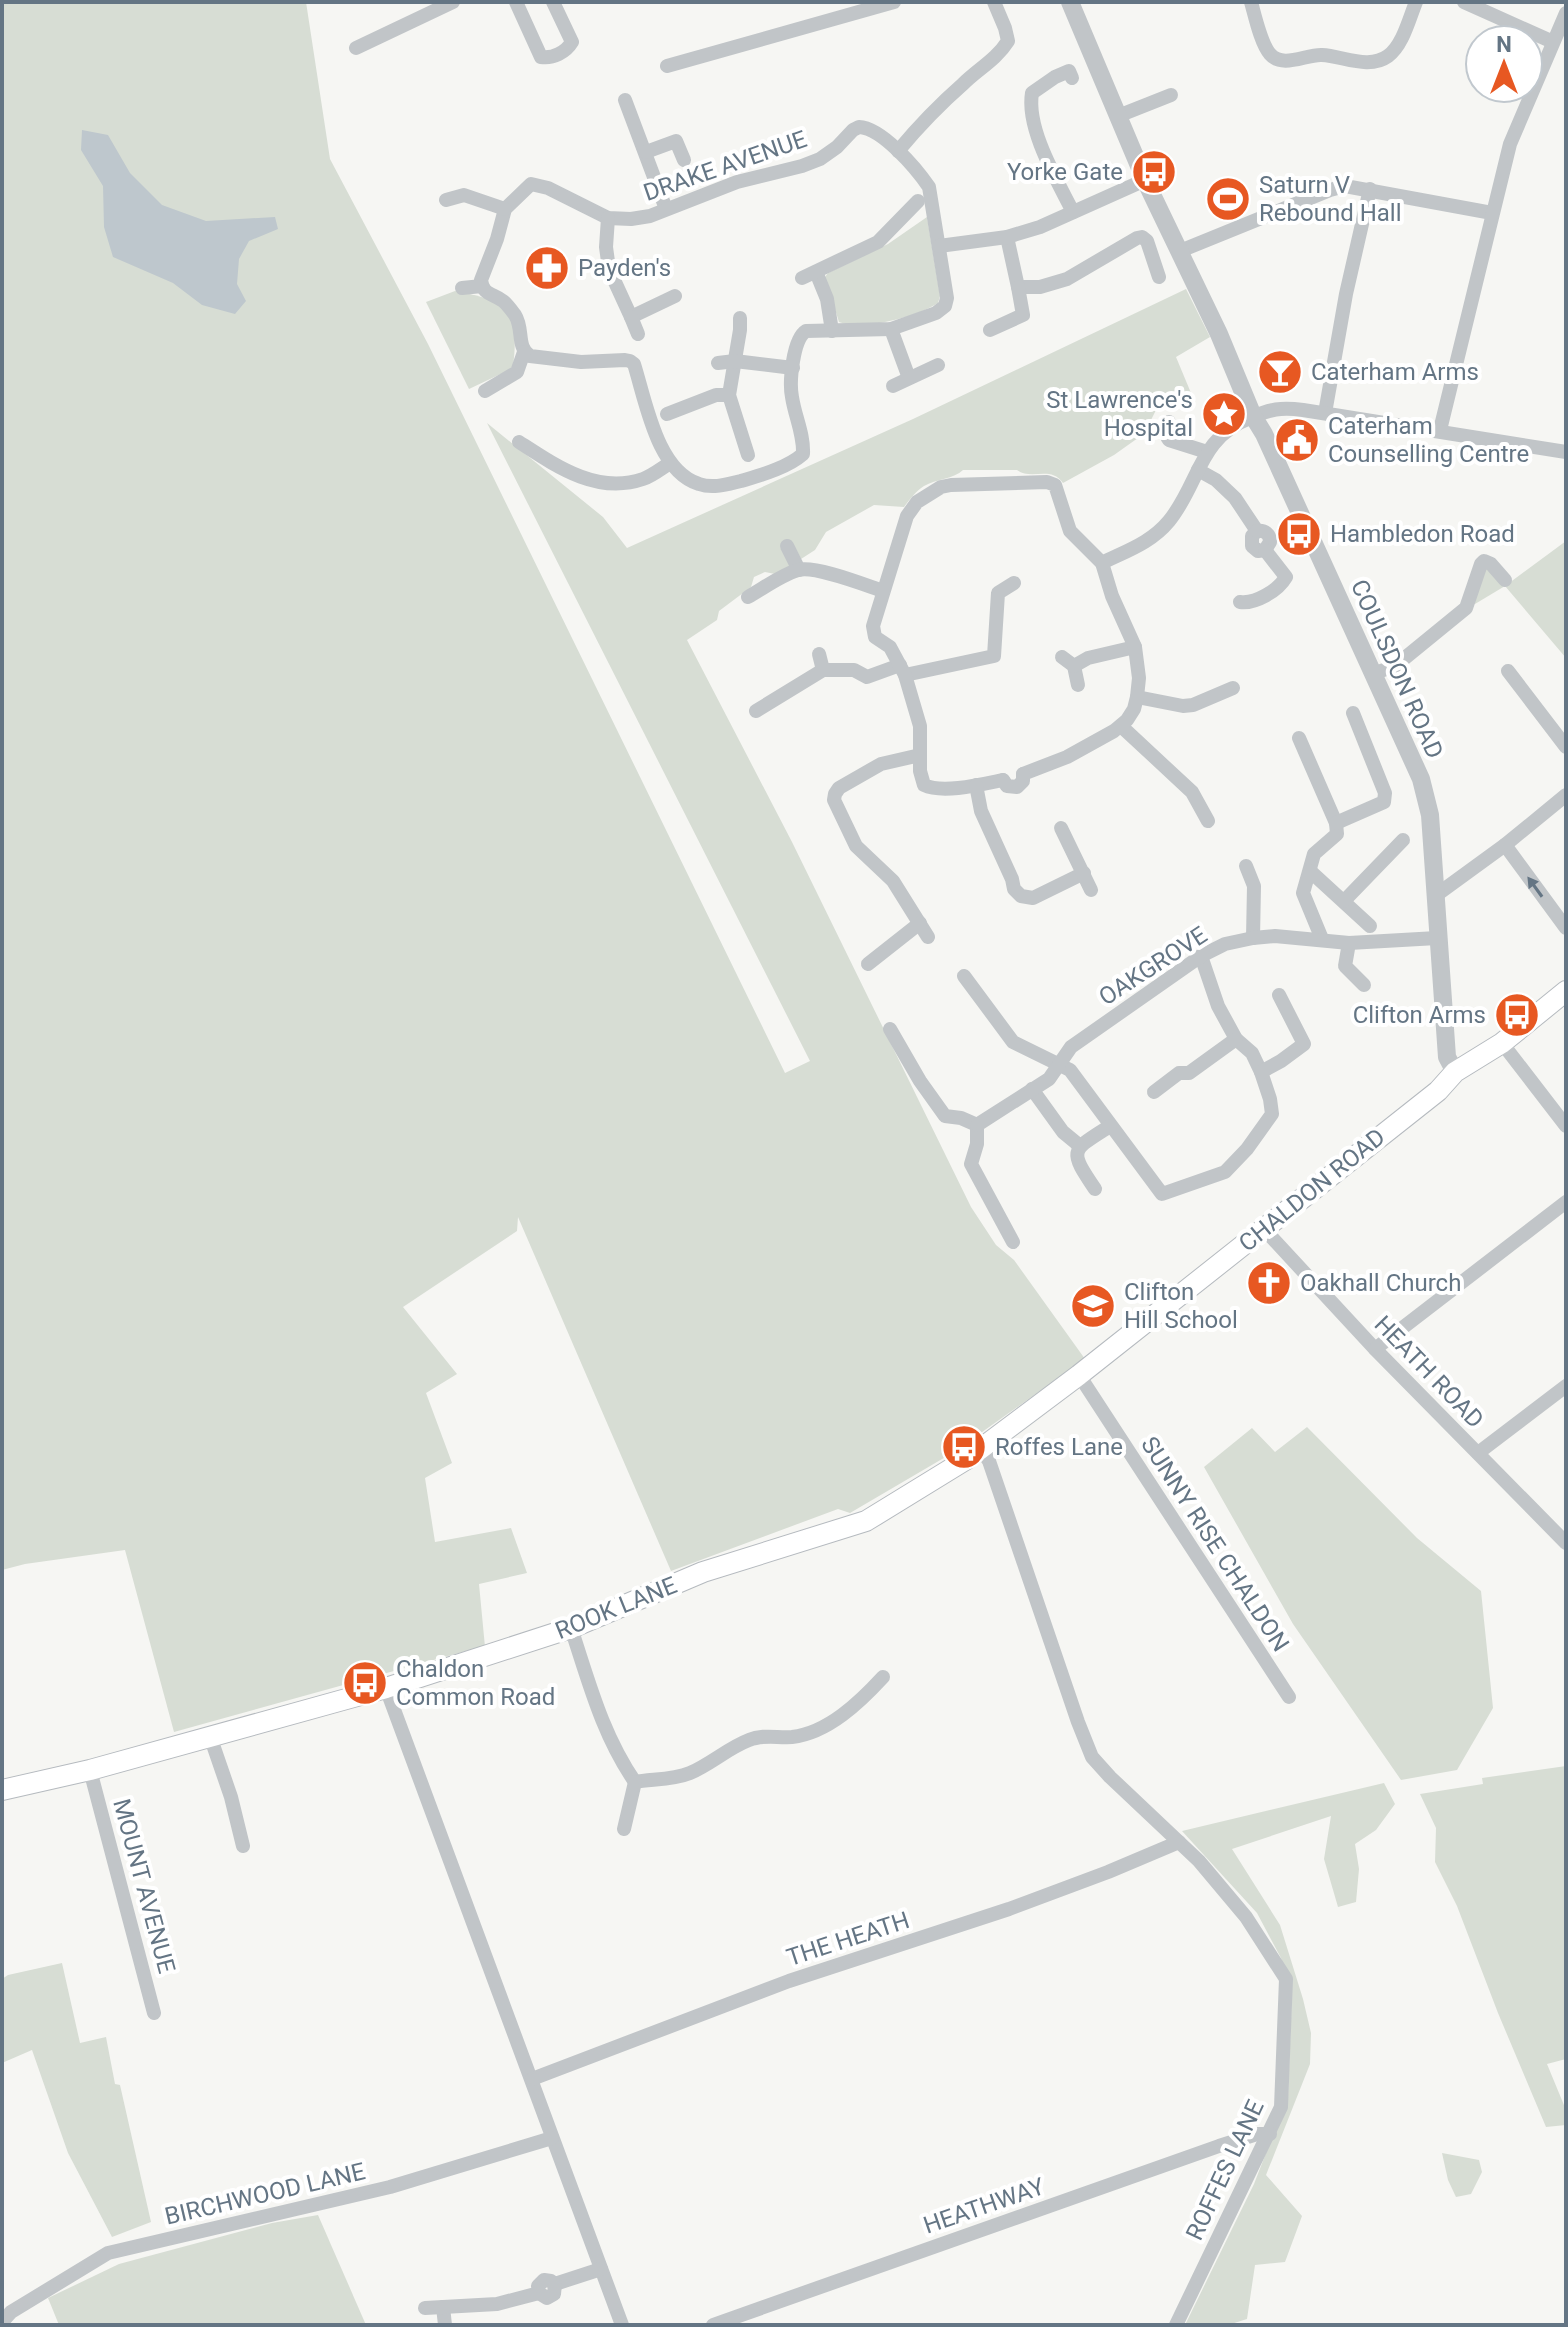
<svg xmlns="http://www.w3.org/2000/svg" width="1568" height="2327" font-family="Roboto,sans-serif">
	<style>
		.green { fill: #d7ddd4 }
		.water { fill: #bec7cd }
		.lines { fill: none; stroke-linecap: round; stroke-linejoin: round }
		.secondary-casing { stroke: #b5babf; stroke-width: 22 }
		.minor { stroke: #c1c5c8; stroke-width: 14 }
		.tertiary { stroke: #c1c5c8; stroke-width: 18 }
		.secondary { stroke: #fff; stroke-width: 20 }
		.oneway { fill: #647584 }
		.labels { text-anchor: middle; stroke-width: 8; stroke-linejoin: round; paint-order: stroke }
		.street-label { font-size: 24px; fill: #647584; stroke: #fff }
		.poi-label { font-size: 24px; fill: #647584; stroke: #fff; text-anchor: start }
	</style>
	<rect width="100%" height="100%" fill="#f6f6f3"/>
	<g class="green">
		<path d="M2,2H306L330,159L428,344L785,1073L810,1061L487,423L603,517L627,548L913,419L1186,289L1210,337L1176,357L1191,393L1166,409L1157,408L1148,426L1144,430L1145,433L1114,455L1063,483C1050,465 1032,481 1017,470H963C954,479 936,479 924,486C916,491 910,499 904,507L874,505L826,532L815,550L801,559L793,544L790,567L775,574L765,572L754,577L751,587L719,611L717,620L687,640L792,842L971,1207L996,1245L1014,1260L1085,1359L954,1452L850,1513L838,1509L671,1571L518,1217L517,1231L403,1307L457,1374L426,1393L452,1463L425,1478L435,1542L511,1528L527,1573L479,1584L485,1647L466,1651L174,1732L125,1550L25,1564L2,1570Z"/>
		<path d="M927,217L940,296L938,303C917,317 862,331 839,322L825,277L828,273L888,244Z"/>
		<path d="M455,291C507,300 520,313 513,366L507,371L469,389L426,302Z"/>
		<polygon points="1566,541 1566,658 1505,586 1475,604 1473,603 1485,569 1490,570 1505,586"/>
		<polygon points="1307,1427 1417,1538 1481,1591 1493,1708 1457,1770 1401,1780 1293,1624 1204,1467 1252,1428 1275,1452"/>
		<polygon points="1566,1766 1566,2059 1547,2064 1566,2110 1566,2125 1546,2127 1498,2013 1457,1906 1435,1862 1436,1828 1420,1794 1483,1784 1482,1778"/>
		<polygon points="1384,1783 1395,1804 1376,1830 1355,1844 1359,1869 1356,1902 1338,1907 1324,1859 1331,1816 1232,1849 1280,1925 1303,1999 1311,2033 1310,2064 1266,2175 1302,2216 1285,2262 1255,2265 1247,2319 1228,2325 1185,2325 1254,2184 1288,2096 1292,1993 1281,1958 1257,1913 1182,1831"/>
		<polygon points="62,1963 80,2043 106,2037 115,2084 120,2085 151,2222 112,2237 68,2153 32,2050 2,2063 2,1979 8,1975"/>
		<polygon points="1442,2153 1479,2160 1482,2172 1471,2194 1456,2197 1448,2180"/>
		<polygon points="318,2215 366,2325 59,2325 48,2298 119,2264 272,2223"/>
	</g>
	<polygon class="water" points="82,130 108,135 130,173 162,205 206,221 275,217 278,229 249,241 239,259 237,284 246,301 235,314 202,305 173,283 113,257 104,227 103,186 81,150"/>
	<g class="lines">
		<g class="secondary-casing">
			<polyline id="secondary" points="2,1790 90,1770 386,1688 571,1628 703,1572 866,1521 967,1459 1079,1375 1438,1091 1455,1072 1502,1043 1566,991"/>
		</g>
		<g class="minor">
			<path d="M516,2L541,57C553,59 566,52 572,42L553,2"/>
			<path d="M1251,2C1255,16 1261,44 1270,54C1283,69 1306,54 1322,55C1343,56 1369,70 1388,56C1403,45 1409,19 1416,2"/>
			<polyline points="1464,2 1553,42"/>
			<polyline points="356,48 453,2"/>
			<polyline points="667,66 894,2"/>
			<path d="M1072,78L1069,71L1055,77L1032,93C1026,129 1057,180 1073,212"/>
			<polyline points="625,100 666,209"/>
			<polyline points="1118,116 1171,95"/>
			<path d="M859,127C882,128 916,168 929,187L947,298L945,306L936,313L891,329L806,331C793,339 789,382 792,397C795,417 804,434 803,454C787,468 761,475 741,481C728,484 713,489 699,484C657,471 646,402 634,364L630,361L625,360L581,362L530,356C516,347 524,329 515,315C512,311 507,304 503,301C492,293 483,295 481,280L497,239L505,209L531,184L548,188L608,218L631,219L650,216L737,182L802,166L820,159L837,147L853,130Z"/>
			<path d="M898,151C918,127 939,105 963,84C978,69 996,60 1008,41L1005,28L994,2"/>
			<polyline points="646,152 676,141 684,160"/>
			<polyline points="446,200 464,195 505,209"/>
			<polyline points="608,218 606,247 609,269 631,317 675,296"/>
			<polyline points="1007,237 1018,287 1040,287 1067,279 1137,238 1142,237 1147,241 1159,277"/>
			<polyline points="939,246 1007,237 1040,227 1145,180"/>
			<polyline points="1180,251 1330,190 1345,186 1492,213"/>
			<polyline points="816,272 827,299 832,331"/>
			<polyline points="802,278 878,242 918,201"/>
			<polyline points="462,288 482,286"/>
			<polyline points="631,317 638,334"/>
			<polyline points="740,318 740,330 729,395 748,455"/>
			<polyline points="891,329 909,378"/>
			<polyline points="990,330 1023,315 1018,287"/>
			<polyline points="718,363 735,361 793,368"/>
			<polyline points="893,386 938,365"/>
			<polyline points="485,391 517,372 524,352"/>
			<polyline points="1325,413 1346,294 1370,189"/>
			<polyline points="667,414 716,395 729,395"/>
			<path d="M1169,422C1166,429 1164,433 1169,440L1207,452"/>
			<polyline points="1440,430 1510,144 1566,13"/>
			<path d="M519,442C556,466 597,495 643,479C652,476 662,468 670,463"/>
			<polyline points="1198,470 1216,480 1235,498 1257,531"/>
			<polyline points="1257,531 1252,536 1252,546 1258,551 1265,550"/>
			<path d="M1257,531C1265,530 1270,534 1270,542L1265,550"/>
			<polyline points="787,546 799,570"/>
			<path d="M1102,563C1126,551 1151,543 1169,521C1200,483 1198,438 1250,418C1270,409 1281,407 1303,410L1566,452"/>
			<path d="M748,597C764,588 781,575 798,570C815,565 865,585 883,591"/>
			<path d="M1240,602C1255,604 1278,591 1286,577L1265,550"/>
			<polyline points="819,654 823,670"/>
			<polyline points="1062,657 1074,666 1078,685"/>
			<polyline points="1074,666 1088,658 1135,647"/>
			<polyline points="1508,671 1566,747"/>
			<polyline points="1375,673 1395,666 1466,608 1481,564 1484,561 1491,564 1505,580"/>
			<polyline points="905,675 994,656 998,593 1014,583"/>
			<polyline points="1137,697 1183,706 1193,705 1233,688"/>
			<polyline points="756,711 823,670 854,670 867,677 900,665"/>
			<polyline points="1121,726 1192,792 1208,821"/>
			<polyline points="1299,738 1336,823 1337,834 1314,854 1303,893 1322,939"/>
			<polyline points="920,755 881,764 839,788 835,794 834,800 856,846 893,881 928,937"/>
			<path d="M1003,780C983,784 943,794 924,785L920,771V726L905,675L890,647L875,637L873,626L907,516L917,502L941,487L951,485L1047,482L1055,485L1070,531L1102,563L1112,596L1135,647L1139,678L1137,697L1134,709L1127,720L1114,731L1067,757L1023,774"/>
			<polyline points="1003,780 1007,786 1017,787 1023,781 1023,774"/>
			<polyline points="976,785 981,811 1012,879 1014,889 1021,896 1033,898 1084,873"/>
			<polyline points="1336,823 1384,802 1385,793 1353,713"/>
			<polyline points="1061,828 1091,890"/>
			<polyline points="1505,845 1566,928"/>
			<polyline points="1246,866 1254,886 1253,938"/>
			<polyline points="1310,871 1370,926"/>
			<polyline points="1435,896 1505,845 1566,795"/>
			<polyline points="1344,901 1403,840"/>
			<polyline points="1349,943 1345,966 1364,985"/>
			<polyline points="868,964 920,923"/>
			<polyline points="964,976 1013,1042 1070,1070 1162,1194 1225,1172 1247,1149 1272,1114 1270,1099 1261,1072 1252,1053 1236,1039 1218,1006 1201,956"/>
			<polyline points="890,1029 920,1081 945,1116 961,1118 977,1125 977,1144 971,1164 1013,1242"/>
			<polyline points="1502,1043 1566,1126"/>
			<polyline points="1261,1072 1281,1061 1304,1044 1279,995"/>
			<polyline points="1032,1089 1063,1132 1080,1146"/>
			<polyline points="1154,1092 1179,1073 1189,1073 1236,1039"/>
			<polyline points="977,1125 1049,1079 1071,1047 1201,956 1225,944 1253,938 1275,936 1349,943 1437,938"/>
			<path d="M1095,1189C1068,1149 1071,1151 1110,1126"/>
			<polyline points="1263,1228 1375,1349 1566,1543"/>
			<polyline points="1375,1349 1566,1202"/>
			<polyline points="1079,1375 1289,1697"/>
			<polyline points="981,1449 989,1461 1078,1722 1092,1757 1110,1777 1199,1861 1246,1917 1286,1979 1281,2107 1176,2325"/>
			<polyline points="1478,1453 1566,1386"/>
			<path d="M571,1628C589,1682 602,1734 635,1782C652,1779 673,1780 690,1773C711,1764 728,1748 749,1740C763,1734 777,1738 792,1737C828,1733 860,1702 883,1677"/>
			<polyline points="386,1688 622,2325"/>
			<polyline points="210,1736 231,1797 243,1846"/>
			<polyline points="90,1770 154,2013"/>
			<polyline points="624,1829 635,1782"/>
			<polyline points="532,2079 789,1981 1009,1909 1108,1872 1179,1842"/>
			<polyline points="555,2284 601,2269"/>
			<polyline points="443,2307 445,2325"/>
			<polyline points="425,2308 497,2304 539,2293 547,2298 554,2294 555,2284 551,2281 544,2280 538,2286 539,2293"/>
			<polyline points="2,2322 11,2312 108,2253 390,2187 552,2138"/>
			<polyline points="713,2325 1219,2146 1257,2134 1270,2134"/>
		</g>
		<polyline class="tertiary" points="1070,2 1145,180 1219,334 1253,416 1264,434 1421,779 1430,815 1447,1057 1455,1072"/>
		<use href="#secondary" class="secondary"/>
	</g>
	<defs><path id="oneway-solid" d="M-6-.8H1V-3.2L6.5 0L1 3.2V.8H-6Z" transform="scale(2)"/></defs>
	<use class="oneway" href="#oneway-solid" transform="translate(1535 887) rotate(-126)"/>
	<defs>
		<g id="bus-disc" transform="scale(2.3)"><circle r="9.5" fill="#e75822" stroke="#fff"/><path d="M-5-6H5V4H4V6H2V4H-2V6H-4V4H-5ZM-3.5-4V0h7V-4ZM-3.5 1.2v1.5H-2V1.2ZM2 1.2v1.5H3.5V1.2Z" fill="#fff"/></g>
		<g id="stadium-disc" transform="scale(2.3)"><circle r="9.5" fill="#e75822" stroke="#fff"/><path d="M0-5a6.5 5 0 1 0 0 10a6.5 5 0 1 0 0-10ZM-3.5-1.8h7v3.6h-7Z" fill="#fff"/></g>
		<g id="pharmacy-disc" transform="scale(2.3)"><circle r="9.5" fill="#e75822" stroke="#fff"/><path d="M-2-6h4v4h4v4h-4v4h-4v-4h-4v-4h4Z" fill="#fff"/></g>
		<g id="bar-disc" transform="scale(2.3)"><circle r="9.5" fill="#e75822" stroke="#fff"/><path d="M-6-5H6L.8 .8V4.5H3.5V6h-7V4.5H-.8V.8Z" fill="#fff"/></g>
		<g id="sight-disc" transform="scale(2.3)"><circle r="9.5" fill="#e75822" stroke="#fff"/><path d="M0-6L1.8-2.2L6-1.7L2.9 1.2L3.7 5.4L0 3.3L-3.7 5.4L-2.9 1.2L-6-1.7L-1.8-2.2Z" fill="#fff"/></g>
		<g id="civic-disc" transform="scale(2.3)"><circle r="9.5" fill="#e75822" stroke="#fff"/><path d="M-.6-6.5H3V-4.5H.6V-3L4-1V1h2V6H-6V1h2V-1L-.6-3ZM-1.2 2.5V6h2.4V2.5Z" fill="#fff"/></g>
		<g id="church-disc" transform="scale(2.3)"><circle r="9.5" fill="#e75822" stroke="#fff"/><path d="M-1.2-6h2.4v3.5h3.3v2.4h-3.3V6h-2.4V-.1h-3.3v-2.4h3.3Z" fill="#fff"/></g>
		<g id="school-disc" transform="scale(2.3)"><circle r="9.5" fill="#e75822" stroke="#fff"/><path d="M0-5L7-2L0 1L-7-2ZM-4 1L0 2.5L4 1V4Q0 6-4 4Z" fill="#fff"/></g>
	</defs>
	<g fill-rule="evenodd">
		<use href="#bus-disc" x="1154" y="172"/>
		<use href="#stadium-disc" x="1228" y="199"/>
		<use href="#pharmacy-disc" x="547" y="268"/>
		<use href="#bar-disc" x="1280" y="372"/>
		<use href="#sight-disc" x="1224" y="414"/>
		<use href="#civic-disc" x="1297" y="440"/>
		<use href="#bus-disc" x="1299" y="534"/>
		<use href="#bus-disc" x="1517" y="1015"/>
		<use href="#church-disc" x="1269" y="1283"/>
		<use href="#school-disc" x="1093" y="1306"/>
		<use href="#bus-disc" x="964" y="1447"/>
		<use href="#bus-disc" x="365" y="1683"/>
	</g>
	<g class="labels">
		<g class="street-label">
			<text transform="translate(725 166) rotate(-19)" y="8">DRAKE AVENUE</text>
			<text transform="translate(1397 669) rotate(66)" y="8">COULSDON ROAD</text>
			<text transform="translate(1153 966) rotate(-33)" y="8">OAKGROVE</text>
			<text transform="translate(1312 1190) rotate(-39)" y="8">CHALDON ROAD</text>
			<text transform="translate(1429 1372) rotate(46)" y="8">HEATH ROAD</text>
			<text transform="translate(1215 1544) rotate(57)" y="8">SUNNY RISE CHALDON</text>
			<text transform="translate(616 1608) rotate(-22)" y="8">ROOK LANE</text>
			<text transform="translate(144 1886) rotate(75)" y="8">MOUNT AVENUE</text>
			<text transform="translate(848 1939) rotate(-18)" y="8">THE HEATH</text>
			<text transform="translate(1225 2170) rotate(-65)" y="8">ROFFES LANE</text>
			<text transform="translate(265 2194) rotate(-13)" y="8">BIRCHWOOD LANE</text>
			<text transform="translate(984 2206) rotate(-19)" y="8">HEATHWAY</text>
		</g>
		<g class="poi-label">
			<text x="1123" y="180" text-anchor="end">Yorke Gate</text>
			<text x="1259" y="193">Saturn V<tspan x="1259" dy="28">Rebound Hall</tspan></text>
			<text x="578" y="276">Payden's</text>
			<text x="1311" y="380">Caterham Arms</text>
			<text x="1193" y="408" text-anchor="end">St Lawrence's<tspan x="1193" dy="28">Hospital</tspan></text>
			<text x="1328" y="434">Caterham<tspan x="1328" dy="28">Counselling Centre</tspan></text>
			<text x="1330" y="542">Hambledon Road</text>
			<text x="1486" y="1023" text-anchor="end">Clifton Arms</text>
			<text x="1300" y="1291">Oakhall Church</text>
			<text x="1124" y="1300">Clifton<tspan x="1124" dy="28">Hill School</tspan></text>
			<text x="995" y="1455">Roffes Lane</text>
			<text x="396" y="1677">Chaldon<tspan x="396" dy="28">Common Road</tspan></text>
		</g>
	</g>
	<rect width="1568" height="2327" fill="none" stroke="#647584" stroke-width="8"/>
	<g transform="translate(1504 64)"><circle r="38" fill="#ffffff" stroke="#c1c8ce" stroke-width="2"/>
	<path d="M0-6L14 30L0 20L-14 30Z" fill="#e75822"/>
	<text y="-12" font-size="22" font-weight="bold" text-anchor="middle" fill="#647584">N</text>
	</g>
</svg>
